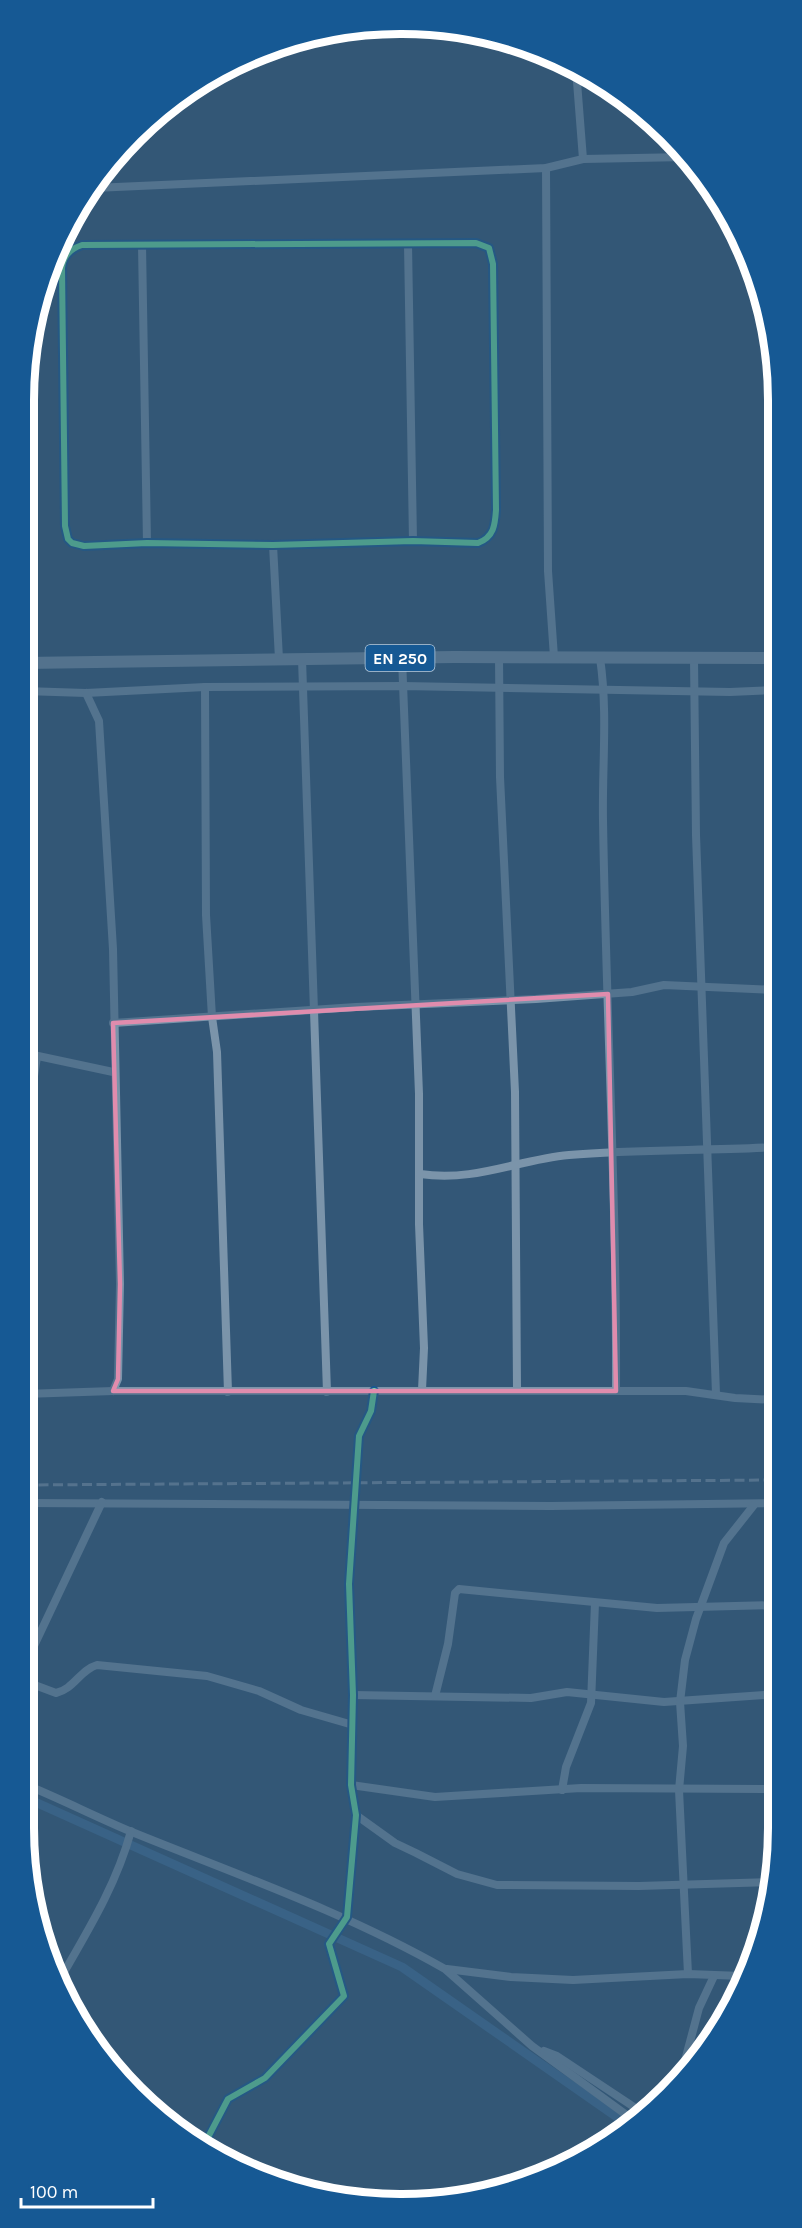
<svg xmlns="http://www.w3.org/2000/svg" width="802" height="2228" font-family="Karla,sans-serif">
	<style>
		.lines { fill: none; stroke-linecap: round; stroke-linejoin: round }
		.canal { stroke: #417099; stroke-width: 9 }
		.minor { stroke: #7b94aa; stroke-width: 8 }
		.primary { stroke: #7a93a8; stroke-width: 12 }
		.rail { stroke: #7d93a9; stroke-width: 3; stroke-dasharray: 10 4.5; stroke-linecap: butt }
		.cycleway-casing { stroke: #165994; stroke-width: 10 }
		.cycleway { stroke: #6deda7; stroke-width: 6 }
		.marked { fill: none; stroke: #e08cad; stroke-width: 4.5; stroke-linejoin: round }
		.labels { text-anchor: middle; stroke-width: 4.5; stroke-linejoin: round; paint-order: stroke }
		.shield { fill: #165994; stroke: #b9cddf; stroke-width: 1.5 }
		.shield-label { font-size: 16px; font-weight: bold; fill: #fff }
		.rim { fill: none; stroke: #fff; stroke-width: 8 }
	</style>
	<rect width="100%" height="100%" fill="#335777"/>
	<g class="lines">
		<polyline class="canal" points="24,1797 402,1967 627,2124"/>
		<g class="minor">
			<polyline points="576,69 583,159"/>
			<polyline points="546,168 548,571 554,657"/>
			<polyline points="94,188 546,168 583,159 687,157"/>
			<path d="M476,243L489,248L493,264L496,510C495,525 494,537 478,543L413,541L273,545L147,543L84,546L72,543L68,539L65,526L62,268C63,256 70,249 82,245Z"/>
			<polyline points="408,244 413,541"/>
			<polyline points="142,245 147,543"/>
			<polyline points="273,545 279,659"/>
			<polyline points="499,657 500,777 515,1092 517,1389"/>
			<polyline points="402,658 419,1094 419,1224 424,1348 422,1390"/>
			<path d="M600,658C608,712 602,766 603,820C606,1011 617,1201 616,1391"/>
			<polyline points="302,659 327,1392"/>
			<polyline points="694,659 696,835 716,1394"/>
			<polyline points="205,687 206,915 212,1017 217,1052 228,1392"/>
			<polyline points="24,691 86,693 205,687 403,686 730,692 775,690"/>
			<polyline points="86,693 99,721 113,949 120,1284 118,1379 113,1391"/>
			<polyline points="113,1023 356,1007 536,999 632,992 664,985 776,990"/>
			<polyline points="24,1053 113,1072"/>
			<polyline points="24,1140 37,1057"/>
			<path d="M420,1174C476,1182 516,1160 569,1155C638,1149 708,1151 776,1147"/>
			<polyline points="24,1394 113,1391 686,1391 735,1398 777,1400"/>
			<polyline points="24,1503 551,1506 777,1503"/>
			<polyline points="24,1667 102,1502"/>
			<path d="M24,1681L56,1693C74,1689 80,1670 97,1665L207,1676L259,1691L301,1710L353,1725"/>
			<polyline points="353,1695 531,1698 567,1692 664,1702 778,1694"/>
			<polyline points="435,1696 448,1644 455,1593 459,1589 657,1608 778,1605"/>
			<path d="M24,1784C61,1799 96,1817 132,1832C238,1875 345,1912 445,1969L532,2046L632,2119"/>
			<polyline points="351,1785 435,1797 581,1788 778,1789"/>
			<polyline points="562,1790 566,1767 591,1703 595,1603"/>
			<polyline points="356,1815 395,1843 416,1853 457,1874 497,1885 639,1886 771,1882"/>
			<polyline points="447,1969 511,1977 573,1980 688,1974 742,1976"/>
			<polyline points="688,1974 679,1790 683,1746 680,1702 685,1660 696,1619 724,1543 754,1505"/>
			<path d="M59,1981C87,1932 116,1886 131,1831"/>
			<polyline points="544,2051 557,2056 640,2111"/>
			<polyline points="683,2068 699,2008 714,1976"/>
			<polyline points="205,2143 228,2099 265,2078 344,1996 329,1944 347,1917 356,1815 351,1785 353,1695 349,1584 359,1436 371,1411 374,1391"/>
		</g>
		<polyline class="primary" points="24,663 454,657 775,658"/>
		<polyline class="rail" points="24,1485 777,1480"/>
		<g class="cycleway-casing">
			<g id="cycleway">
				<path d="M476,243L489,248L493,264L496,510C495,525 494,537 478,543L413,541L273,545L147,543L84,546L72,543L68,539L65,526L62,268C63,256 70,249 82,245Z"/>
				<polyline points="205,2143 228,2099 265,2078 344,1996 329,1944 347,1917 356,1815 351,1785 353,1695 349,1584 359,1436 371,1411 374,1391"/>
			</g>
		</g>
		<use href="#cycleway" class="cycleway"/>
	</g>
	<path d="M0 0H802V2228H0ZM608,994L616,1391H113L118,1379L120,1284L113,1023Z" fill="#335777" fill-opacity=".55" fill-rule="evenodd"/>
	<path class="marked" d="M608,994L616,1391H113L118,1379L120,1284L113,1023Z"/>
	<g class="labels">
		<rect class="shield" x="365.5" y="645" width="69" height="26" rx="4.5"/>
		<g class="shield-label">
			<text x="400" y="664">EN 250</text>
		</g>
	</g>
	<path d="M0 0H802V2228H0ZM400 34H402A366 366 0 0 1 768 400V1828A366 366 0 0 1 402 2194H400A366 366 0 0 1 34 1828V400A366 366 0 0 1 400 34Z" fill="#165994" fill-rule="evenodd"/>
	<path class="rim" d="M400 34H402A366 366 0 0 1 768 400V1828A366 366 0 0 1 402 2194H400A366 366 0 0 1 34 1828V400A366 366 0 0 1 400 34Z"/>
	<path d="M21 2198v9h132v-9" fill="none" stroke="#ffffff" stroke-width="3"/>
	<text x="30" y="2198" font-size="18" fill="#ffffff" stroke="#165994" stroke-width="4.5" paint-order="stroke">100 m</text>
</svg>
